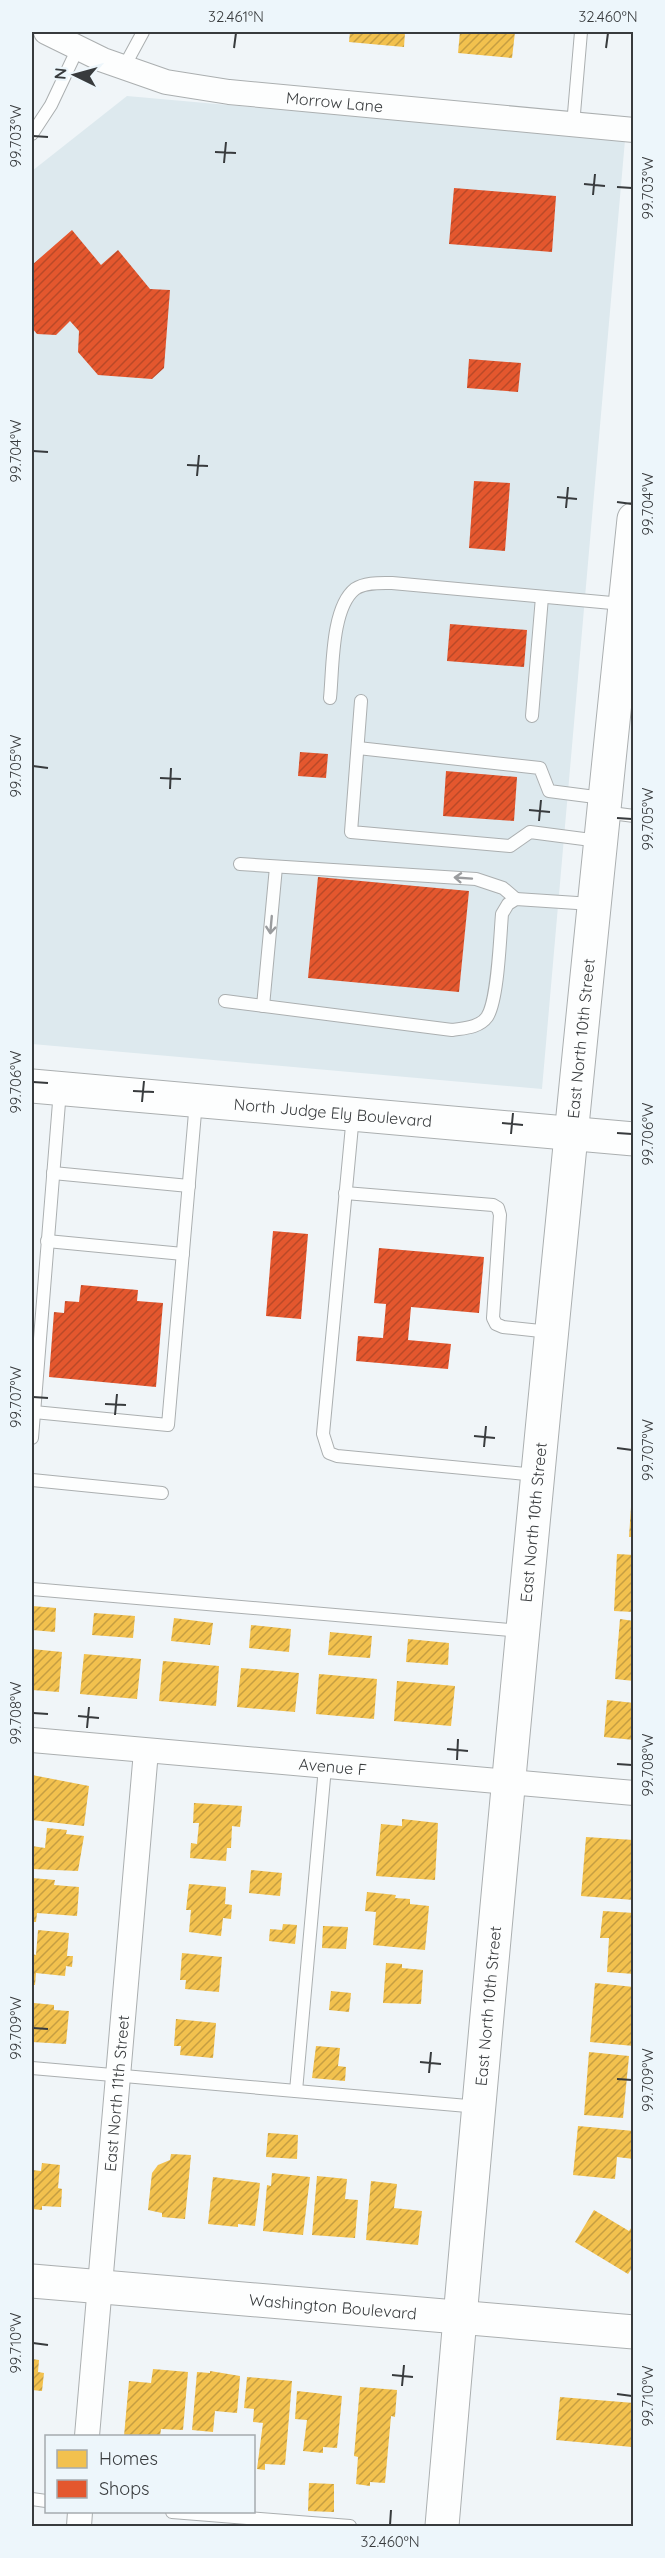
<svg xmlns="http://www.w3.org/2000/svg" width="665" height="2558" font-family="Quicksand,sans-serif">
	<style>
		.built { fill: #dde9ee }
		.homes { fill: url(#homes-hatch) }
		.shops { fill: url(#shops-hatch) }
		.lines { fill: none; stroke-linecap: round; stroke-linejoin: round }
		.lane-casing { stroke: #abafb0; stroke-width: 14 }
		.street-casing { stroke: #abafb0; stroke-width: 26 }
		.secondary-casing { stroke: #abafb0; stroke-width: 35 }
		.lane { stroke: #fdfefe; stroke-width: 12 }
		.street { stroke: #fdfefe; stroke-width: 24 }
		.secondary { stroke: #fdfefe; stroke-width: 33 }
		.oneway { stroke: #9a9c9e }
		.ticks { fill: none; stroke: #383b3d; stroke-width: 2 }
		.labels { text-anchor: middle; stroke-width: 6; stroke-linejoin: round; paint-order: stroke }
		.street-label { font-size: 16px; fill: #383b3d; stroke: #edf6fb }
		.neatline { fill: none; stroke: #383b3d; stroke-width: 2 }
		.ticks-label { font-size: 15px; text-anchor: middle; fill: #383b3d }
	</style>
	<defs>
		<pattern id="homes-hatch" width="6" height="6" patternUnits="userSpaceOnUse" patternTransform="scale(1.5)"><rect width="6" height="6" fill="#f2c14e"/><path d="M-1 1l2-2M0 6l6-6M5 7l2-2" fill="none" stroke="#c59e42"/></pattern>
		<pattern id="shops-hatch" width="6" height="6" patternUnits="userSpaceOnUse" patternTransform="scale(1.5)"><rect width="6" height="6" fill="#e4572e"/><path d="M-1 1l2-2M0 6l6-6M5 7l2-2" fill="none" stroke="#ba4928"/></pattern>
	</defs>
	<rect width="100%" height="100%" fill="#f0f5f8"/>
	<polygon class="built" points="127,96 625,140 542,1089 32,1044 32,171"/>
	<g class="homes">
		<polygon points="350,32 405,32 404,47 349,42"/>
		<polygon points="460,32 515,32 512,58 458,53"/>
		<polygon points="631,1507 634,1507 634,1537 629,1537"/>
		<polygon points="617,1554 634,1555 634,1612 614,1611"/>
		<polygon points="32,1606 56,1608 55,1632 32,1630"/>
		<polygon points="94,1613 135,1616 133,1638 92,1635"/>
		<polygon points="174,1618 213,1623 210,1645 171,1641"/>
		<polygon points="620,1619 634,1621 634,1681 615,1679"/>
		<polygon points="251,1625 291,1629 289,1652 249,1648"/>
		<polygon points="330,1632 372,1636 370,1658 328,1655"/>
		<polygon points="408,1639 449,1643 448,1665 406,1662"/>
		<polygon points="32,1649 62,1652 59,1692 32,1690"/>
		<polygon points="84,1654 141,1659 137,1699 80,1694"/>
		<polygon points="163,1661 219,1666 216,1706 159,1701"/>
		<polygon points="241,1668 299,1673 295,1712 237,1707"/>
		<polygon points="319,1674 377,1679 374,1719 316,1714"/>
		<polygon points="397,1681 455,1686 451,1726 394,1721"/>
		<polygon points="607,1700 634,1703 634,1740 604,1737"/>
		<polygon points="32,1775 89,1786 84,1826 32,1820"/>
		<polygon points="194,1803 242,1806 240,1827 232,1826 231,1848 227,1848 226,1861 190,1858 191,1843 197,1844 199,1823 193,1823"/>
		<polygon points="402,1819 438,1823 435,1880 376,1876 381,1824 402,1826"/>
		<polygon points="47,1828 67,1830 66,1834 84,1836 78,1871 32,1869 32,1846 45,1848"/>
		<polygon points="586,1837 634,1840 634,1900 581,1896"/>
		<polygon points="251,1870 282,1873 280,1896 249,1893"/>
		<polygon points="32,1878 55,1880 54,1885 79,1887 77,1916 37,1913 36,1922 32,1922"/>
		<polygon points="189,1884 226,1887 225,1904 232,1905 231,1919 223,1918 221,1936 189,1932 191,1910 186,1910"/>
		<polygon points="367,1892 396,1895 395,1898 410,1899 410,1904 429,1906 425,1950 373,1945 376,1912 365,1911"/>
		<polygon points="603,1911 634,1913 634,1974 607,1972 609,1938 600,1938"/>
		<polygon points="283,1924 297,1925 295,1944 269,1941 270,1929 282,1930"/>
		<polygon points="323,1926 348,1927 346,1949 322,1948"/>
		<polygon points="38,1930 69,1933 67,1956 73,1956 72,1967 66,1966 65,1976 36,1973 35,1985 32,1985 32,1954 36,1955"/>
		<polygon points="182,1953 222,1957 219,1992 185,1989 186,1980 180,1980"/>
		<polygon points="386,1963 402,1964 402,1968 423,1970 421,2004 383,2003"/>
		<polygon points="595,1983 634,1987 634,2046 590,2042"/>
		<polygon points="331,1991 351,1993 349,2012 329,2010"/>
		<polygon points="34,2003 54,2005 54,2010 69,2011 66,2044 32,2042"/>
		<polygon points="176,2019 216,2023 213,2058 180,2055 181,2046 174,2046"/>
		<polygon points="316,2046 340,2048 338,2066 346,2067 345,2081 312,2078"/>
		<polygon points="589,2052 629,2056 623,2118 584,2115"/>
		<polygon points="578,2126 634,2131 634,2159 617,2157 615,2179 573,2175"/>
		<polygon points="268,2133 298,2135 297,2159 266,2157"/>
		<polygon points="171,2154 191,2155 185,2219 162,2217 162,2213 148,2210 152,2173 158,2165 170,2160"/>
		<polygon points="42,2163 60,2165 58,2188 62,2189 61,2207 42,2206 42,2210 32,2209 32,2170 41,2171"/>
		<polygon points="272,2173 310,2177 303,2235 263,2231 267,2185 271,2186"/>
		<polygon points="317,2176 347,2179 345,2199 358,2200 355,2238 312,2235"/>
		<polygon points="213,2177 260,2183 255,2226 238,2224 238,2227 208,2224"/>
		<polygon points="371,2181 397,2184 394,2208 422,2211 418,2245 366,2240"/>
		<polygon points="594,2210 629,2231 634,2224 634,2265 628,2274 575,2242"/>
		<polygon points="32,2359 39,2360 38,2372 44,2373 42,2391 32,2390"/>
		<polygon points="153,2369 188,2372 183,2430 161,2429 160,2436 124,2436 129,2381 151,2383"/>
		<polygon points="210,2371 240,2376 237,2413 215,2411 213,2432 192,2430 197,2372 210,2373"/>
		<polygon points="247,2377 292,2381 285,2465 265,2464 265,2470 257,2469 263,2423 253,2422 254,2409 244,2408"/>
		<polygon points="360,2387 397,2390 395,2417 391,2416 385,2483 370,2482 370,2486 356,2484 358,2457 354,2456"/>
		<polygon points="297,2391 342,2396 337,2448 323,2447 323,2453 303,2451 307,2420 295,2419"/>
		<polygon points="560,2397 634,2403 632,2447 556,2440"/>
		<polygon points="309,2483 334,2484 334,2512 308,2511"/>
	</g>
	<g class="shops">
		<polygon points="454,188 556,196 552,252 449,244"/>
		<polygon points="72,230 101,265 118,250 150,289 170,290 164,368 152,379 98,375 78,352 79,331 70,321 56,335 37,334 32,328 32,265"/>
		<polygon points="469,359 521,363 518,392 467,388"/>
		<polygon points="474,481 510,483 505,551 469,548"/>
		<polygon points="450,624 527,630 524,667 447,661"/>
		<polygon points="300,752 328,754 326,778 298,776"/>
		<polygon points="446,771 517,777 514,821 443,816"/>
		<polygon points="318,877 469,891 459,992 308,978"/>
		<polygon points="273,1231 308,1234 301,1319 266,1316"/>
		<polygon points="379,1248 484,1257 479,1313 411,1307 408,1340 451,1344 448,1369 356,1361 358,1336 383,1338 386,1304 374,1303"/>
		<polygon points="81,1285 138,1290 137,1301 163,1303 156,1387 49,1377 54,1312 64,1313 65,1301 79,1302"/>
	</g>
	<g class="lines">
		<g class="lane-casing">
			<g id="lane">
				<polyline points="124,67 143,32"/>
				<polyline points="573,125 581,32"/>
				<polyline points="32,134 51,105 78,48"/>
				<path d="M330,698C333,669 331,608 355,589C365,582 381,583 392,583L623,604"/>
				<polyline points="361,701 351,832 510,846 530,832 599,841"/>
				<polyline points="532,716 542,597"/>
				<polyline points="358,748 540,768 549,791 603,798"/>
				<polyline points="604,812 634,816"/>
				<polyline points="240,864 476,879 503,888 516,899"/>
				<path d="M225,1001L452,1030C464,1028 479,1028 487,1017C498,1001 500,937 502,914L508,904L516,899L592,904"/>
				<polyline points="263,1006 276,867"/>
				<polyline points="353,1115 323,1434 329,1453 337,1456 536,1475"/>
				<polyline points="53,1173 189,1186"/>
				<polyline points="345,1193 493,1205 498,1208 500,1215 493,1318 496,1324 503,1327 550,1332"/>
				<polyline points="47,1241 183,1254"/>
				<polyline points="34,1412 168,1425 196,1101"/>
				<polyline points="32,1438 60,1090"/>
				<polyline points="32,1480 162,1493"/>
				<polyline points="32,1589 521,1631"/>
				<polyline points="32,2068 479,2107"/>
				<polyline points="296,2091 325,1767"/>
				<polyline points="32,2499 46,2501"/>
				<polyline points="172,2512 350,2526"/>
			</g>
		</g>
		<g class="street-casing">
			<g id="street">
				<path id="s1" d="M46,32L103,60L166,82L229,92L634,130"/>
				<path id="s2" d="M32,1740L634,1793"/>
				<path id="s3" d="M87,2436L146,1751"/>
				<polyline points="79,2526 80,2512"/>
			</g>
		</g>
		<g class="secondary-casing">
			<g id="secondary">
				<path id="s4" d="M32,1086L634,1139"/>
				<path id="s5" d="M32,2281L634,2332"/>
				<path id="s6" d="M442,2526C499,1857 564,1188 634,519"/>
			</g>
		</g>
		<use href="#lane" class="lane"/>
		<use href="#street" class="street"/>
		<use href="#secondary" class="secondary"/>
	</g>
	<defs><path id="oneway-shaft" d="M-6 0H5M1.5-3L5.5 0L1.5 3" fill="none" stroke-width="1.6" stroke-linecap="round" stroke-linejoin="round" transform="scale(1.5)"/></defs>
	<g class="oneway">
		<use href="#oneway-shaft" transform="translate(463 878) rotate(-176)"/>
		<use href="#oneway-shaft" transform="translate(271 925) rotate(95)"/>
	</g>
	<path class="ticks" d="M234,48L236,33M606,48L608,33M33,136L48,137M215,152L236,153M224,163L226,142M584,184L605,186M617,187L632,188M593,195L595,174M33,451L48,452M187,465L208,466M197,476L199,455M557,497L577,499M617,502L632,504M566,508L568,487M33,766L48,768M160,778L181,779M170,789L171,768M529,810L550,812M617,818L632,819M539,821L541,800M33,1082L48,1083M133,1091L154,1092M142,1102L144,1081M502,1123L523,1125M617,1133L632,1134M511,1134L513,1113M33,1397L48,1398M105,1404L126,1405M115,1415L117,1394M474,1436L495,1438M484,1447L486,1426M617,1448L632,1450M33,1713L48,1714M78,1716L99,1718M87,1728L89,1707M447,1749L468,1751M457,1760L458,1739M617,1764L632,1765M33,2028L48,2029M420,2062L441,2064M429,2073L431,2052M617,2079L632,2080M33,2343L48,2345M392,2375L413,2377M402,2386L404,2365M617,2394L632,2396M390,2525L391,2510"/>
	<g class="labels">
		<g class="street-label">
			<text dy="6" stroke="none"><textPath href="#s1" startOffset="300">Morrow Lane</textPath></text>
			<text dy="6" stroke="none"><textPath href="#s6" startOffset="1494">East North 10th Street</textPath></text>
			<text dy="6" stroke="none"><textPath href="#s4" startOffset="302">North Judge Ely Boulevard</textPath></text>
			<text dy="6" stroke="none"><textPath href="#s6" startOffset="1008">East North 10th Street</textPath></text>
			<text dy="6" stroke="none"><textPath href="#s2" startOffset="302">Avenue F</textPath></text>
			<text dy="6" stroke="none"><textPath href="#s6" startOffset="522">East North 10th Street</textPath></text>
			<text dy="6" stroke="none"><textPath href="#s3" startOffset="344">East North 11th Street</textPath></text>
			<text dy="6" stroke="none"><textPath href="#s5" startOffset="302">Washington Boulevard</textPath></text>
		</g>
	</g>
	<rect width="665" height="2558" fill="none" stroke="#edf6fb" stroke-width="66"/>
	<rect x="45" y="2435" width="210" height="78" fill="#edf6fb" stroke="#a5abaf" stroke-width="1.5"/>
	<rect x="57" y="2450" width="30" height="18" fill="#f2c14e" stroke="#a5abaf" stroke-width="1.5"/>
	<text x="99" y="2465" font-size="18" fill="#383b3d">Homes</text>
	<rect x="57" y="2480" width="30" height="18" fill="#e4572e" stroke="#a5abaf" stroke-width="1.5"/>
	<text x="99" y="2495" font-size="18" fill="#383b3d">Shops</text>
	<g transform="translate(75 75) rotate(275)" stroke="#edf6fb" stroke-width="4.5" paint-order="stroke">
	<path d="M0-4.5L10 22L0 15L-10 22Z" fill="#383b3d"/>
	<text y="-9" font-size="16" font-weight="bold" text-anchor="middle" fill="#383b3d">N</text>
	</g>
	<rect x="33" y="33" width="599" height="2492" class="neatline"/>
	<g class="ticks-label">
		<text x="236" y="22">32.461°N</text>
		<text x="608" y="22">32.460°N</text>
		<text transform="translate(16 136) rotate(-90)" y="5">99.703°W</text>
		<text transform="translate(648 188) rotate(-90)" y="5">99.703°W</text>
		<text transform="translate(16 451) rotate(-90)" y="5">99.704°W</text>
		<text transform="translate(648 504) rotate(-90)" y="5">99.704°W</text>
		<text transform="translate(16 766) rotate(-90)" y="5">99.705°W</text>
		<text transform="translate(648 819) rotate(-90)" y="5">99.705°W</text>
		<text transform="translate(16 1082) rotate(-90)" y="5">99.706°W</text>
		<text transform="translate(648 1134) rotate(-90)" y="5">99.706°W</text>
		<text transform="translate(16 1397) rotate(-90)" y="5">99.707°W</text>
		<text transform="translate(648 1450) rotate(-90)" y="5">99.707°W</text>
		<text transform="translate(16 1713) rotate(-90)" y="5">99.708°W</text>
		<text transform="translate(648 1765) rotate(-90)" y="5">99.708°W</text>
		<text transform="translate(16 2028) rotate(-90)" y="5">99.709°W</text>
		<text transform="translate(648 2080) rotate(-90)" y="5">99.709°W</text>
		<text transform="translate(16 2343) rotate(-90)" y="5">99.710°W</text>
		<text transform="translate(648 2396) rotate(-90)" y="5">99.710°W</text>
		<text x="390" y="2547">32.460°N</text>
	</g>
</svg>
